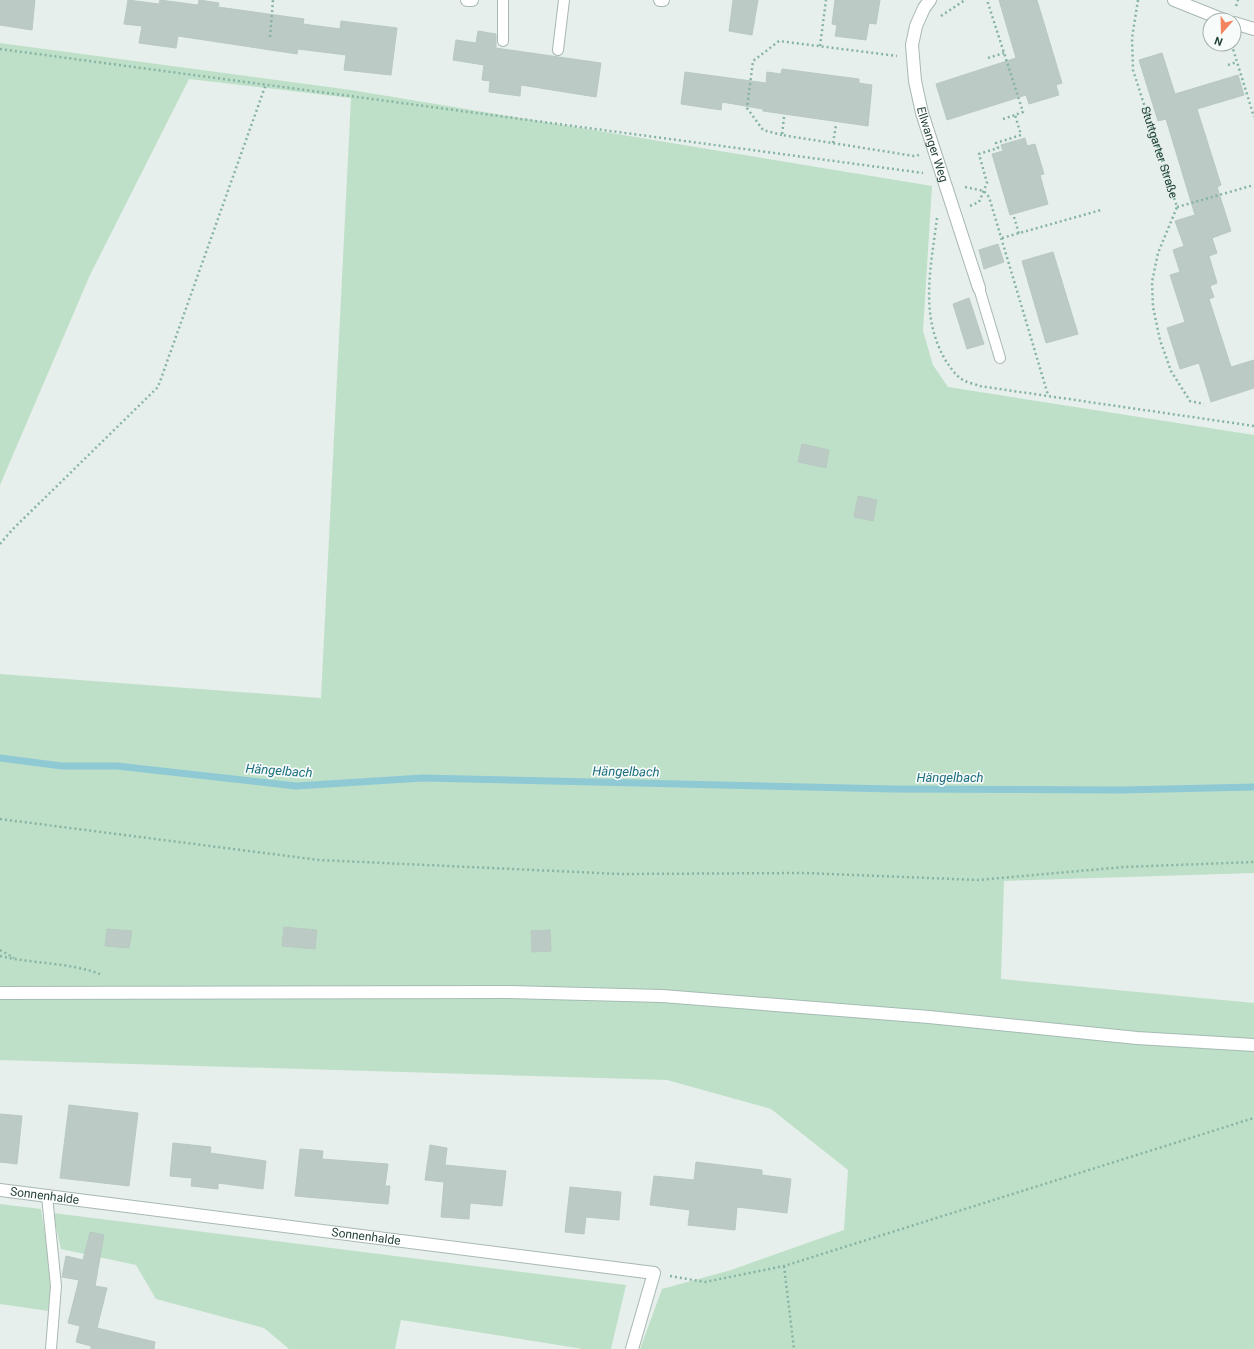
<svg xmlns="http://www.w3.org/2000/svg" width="1254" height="1349" font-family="Roboto,sans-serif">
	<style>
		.green { fill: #bfe0c8 }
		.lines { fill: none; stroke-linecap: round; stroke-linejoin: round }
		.stream { stroke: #8ec9d4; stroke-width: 7 }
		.building { fill: #bbcac4; stroke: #b8c9c2 }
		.service-casing { stroke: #a8b8b2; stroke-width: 12 }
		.minor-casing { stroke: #a8b8b2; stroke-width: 14 }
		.secondary-casing { stroke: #a4bbb3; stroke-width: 14 }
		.path { stroke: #86b3a5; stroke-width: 2.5; stroke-dasharray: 2 3; stroke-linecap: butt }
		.service { stroke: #fff; stroke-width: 10 }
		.minor { stroke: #fff; stroke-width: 12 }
		.secondary { stroke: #fff; stroke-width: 12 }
		.labels { text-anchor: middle; stroke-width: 3.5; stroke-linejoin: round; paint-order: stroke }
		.street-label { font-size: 12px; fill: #24423a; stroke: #f7fbf9 }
		.water-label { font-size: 13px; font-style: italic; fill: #1c6f80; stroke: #f7fbf9 }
	</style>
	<rect width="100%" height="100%" fill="#e6efeb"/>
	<g class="green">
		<polygon points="0,43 351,90 932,186 923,331 933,365 948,387 1254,435 1254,873 1004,881 1001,979 1254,1003 1254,1349 640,1349 662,1289 731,1270 844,1230 848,1170 771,1109 667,1080 0,1060 0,674 321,698 351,98 189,79 90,275 0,485"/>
		<polygon points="0,1204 41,1209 52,1279 49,1311 0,1304"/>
		<polygon points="53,1213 626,1285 611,1349 583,1349 401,1320 395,1349 289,1349 264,1328 156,1299 136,1265 61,1249"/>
	</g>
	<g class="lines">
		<polyline class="stream" points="0,758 62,766 117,766 296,786 423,778 893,789 1122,790 1254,787"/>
	</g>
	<g class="building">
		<polygon points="0,0 35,0 32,30 0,25"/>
		<polygon points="128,0 159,4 160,0 198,5 199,0 219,3 218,7 304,19 303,24 340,29 341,21 397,28 391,75 344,70 346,55 298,49 297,54 178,36 176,48 139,43 142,26 124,24"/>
		<polygon points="733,0 758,0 752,35 729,31"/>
		<polygon points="835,0 880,0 876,24 869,23 866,40 835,36 837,25 832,24"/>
		<polygon points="999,0 1037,0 1062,83 1056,85 1059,95 1029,104 1026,95 947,120 936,84 1016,58"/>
		<polygon points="478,31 496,34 496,48 601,63 596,97 521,85 520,96 489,92 490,81 482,80 484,65 453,60 456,40 476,43"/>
		<polygon points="1162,53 1175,94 1238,75 1244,95 1197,109 1221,185 1217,187 1231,231 1212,238 1217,253 1209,256 1217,283 1210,286 1214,297 1209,299 1231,367 1254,360 1254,388 1211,402 1199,363 1180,369 1167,328 1185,322 1170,275 1180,272 1173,250 1184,246 1175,221 1195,215 1166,119 1158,121 1139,60"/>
		<polygon points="782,69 859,79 859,83 872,85 868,126 763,111 763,109 722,102 721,110 681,104 685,72 766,83 767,72 781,74"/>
		<polygon points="1025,138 1027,146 1035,144 1044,174 1040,175 1048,204 1010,215 992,154 1003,151 1001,145"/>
		<polygon points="998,244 1004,262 984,269 979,250"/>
		<polygon points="1053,252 1078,334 1046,343 1022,261"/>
		<polygon points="969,298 984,344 967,349 953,304"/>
		<polygon points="802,444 829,450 826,468 798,462"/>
		<polygon points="858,496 877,500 873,521 854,517"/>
		<polygon points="284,927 317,930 315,949 282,946"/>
		<polygon points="107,929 132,931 129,948 105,946"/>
		<polygon points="550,930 551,951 532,952 531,931"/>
		<polygon points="69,1105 138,1113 129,1186 60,1178"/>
		<polygon points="0,1114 22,1116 17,1164 0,1162"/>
		<polygon points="173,1143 211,1147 210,1153 266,1161 263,1189 218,1183 218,1189 191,1186 192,1178 170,1176"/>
		<polygon points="430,1145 447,1148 445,1165 506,1171 502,1206 470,1203 469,1219 441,1217 444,1182 425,1180"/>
		<polygon points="300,1149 323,1151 322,1159 388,1164 385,1186 390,1186 388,1204 295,1196"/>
		<polygon points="696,1162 762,1170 762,1175 791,1179 787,1213 737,1207 735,1230 688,1225 690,1210 650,1205 654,1176 694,1180"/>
		<polygon points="570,1187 621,1192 619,1220 586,1217 584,1234 565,1232"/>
		<polygon points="90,1232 104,1235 95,1286 107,1288 97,1328 155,1342 154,1349 91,1349 91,1346 76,1342 80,1326 68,1323 79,1280 62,1277 66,1256 83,1260"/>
	</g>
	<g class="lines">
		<g class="service-casing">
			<g id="service">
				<polyline points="503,41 503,0"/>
				<polyline points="558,50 564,0"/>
				<polyline points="979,288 1000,358"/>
				<polyline points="47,1196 56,1286 51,1349"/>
			</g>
		</g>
		<g class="minor-casing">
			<g id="minor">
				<polyline points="467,0 472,0"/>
				<polyline points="660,0 663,0"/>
				<path id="s2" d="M930,0L924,8L916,26L912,45L915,81L922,113L979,288"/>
				<polyline points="1174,0 1224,20"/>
				<polyline points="1234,23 1254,29"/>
				<path id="s3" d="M0,1190L654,1273L632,1349"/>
			</g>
		</g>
		<g class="secondary-casing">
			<polyline id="secondary" points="0,993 509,992 662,996 929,1017 1137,1038 1254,1045"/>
		</g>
		<g class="path">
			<path id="s1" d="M1138,0L1132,38L1133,70L1177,207L1158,253L1152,282L1153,307L1160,340L1171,371L1190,401L1204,404"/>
			<polyline points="1236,6 1238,0"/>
			<polyline points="941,16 965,0"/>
			<polyline points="270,37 273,0"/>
			<polyline points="1236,40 1233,49 1254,117"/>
			<polyline points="820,46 826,0"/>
			<polyline points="0,49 923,173"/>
			<polyline points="988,58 1004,53"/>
			<polyline points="1228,65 1237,62"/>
			<polyline points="784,117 782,135 914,156 919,155"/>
			<polyline points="1003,119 1015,115"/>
			<polyline points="782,135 763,130 747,108 753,61 779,41 897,56"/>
			<polyline points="833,143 836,125"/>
			<polyline points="965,187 984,191 989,197 1048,395"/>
			<polyline points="970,206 979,202 987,183 979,154 998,148 996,143 1021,135 1015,115 1023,112 987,0"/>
			<polyline points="1177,207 1254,185"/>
			<polyline points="1014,217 1019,234"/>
			<path d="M937,218C931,267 919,316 946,361C951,368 956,377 965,381C969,383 975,384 979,386L1254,426"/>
			<polyline points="1002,238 1101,210"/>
			<polyline points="0,544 12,530 158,387 266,84"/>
			<polyline points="0,819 319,860 620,874 805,873 978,880 1124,867 1254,862"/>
			<polyline points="0,950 14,958"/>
			<path d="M0,956C33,964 68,962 100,974"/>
			<polyline points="784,1266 794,1349"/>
			<polyline points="670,1276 705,1282 784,1266 1254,1118"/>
		</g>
		<use href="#service" class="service"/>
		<use href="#minor" class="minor"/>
		<use href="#secondary" class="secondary"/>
	</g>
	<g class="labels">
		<g class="street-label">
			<text dy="4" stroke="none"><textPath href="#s2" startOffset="151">Ellwanger Weg</textPath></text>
			<text dy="4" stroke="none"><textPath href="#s1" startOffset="157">Stuttgarter Straße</textPath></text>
			<text dy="4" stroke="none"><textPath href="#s3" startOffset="45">Sonnenhalde</textPath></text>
			<text dy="4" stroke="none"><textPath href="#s3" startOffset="369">Sonnenhalde</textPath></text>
		</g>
		<g class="water-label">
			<text transform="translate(279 770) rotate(4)" y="5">Hängelbach</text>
			<text transform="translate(626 771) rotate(1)" y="5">Hängelbach</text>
			<text x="950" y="782">Hängelbach</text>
		</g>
	</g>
	<g transform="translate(1222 32) rotate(200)"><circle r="19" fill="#f7fbf9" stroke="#a3b1ad"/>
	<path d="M0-3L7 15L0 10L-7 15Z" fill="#f4845f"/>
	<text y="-6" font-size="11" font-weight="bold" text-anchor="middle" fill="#24423a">N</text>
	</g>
</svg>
